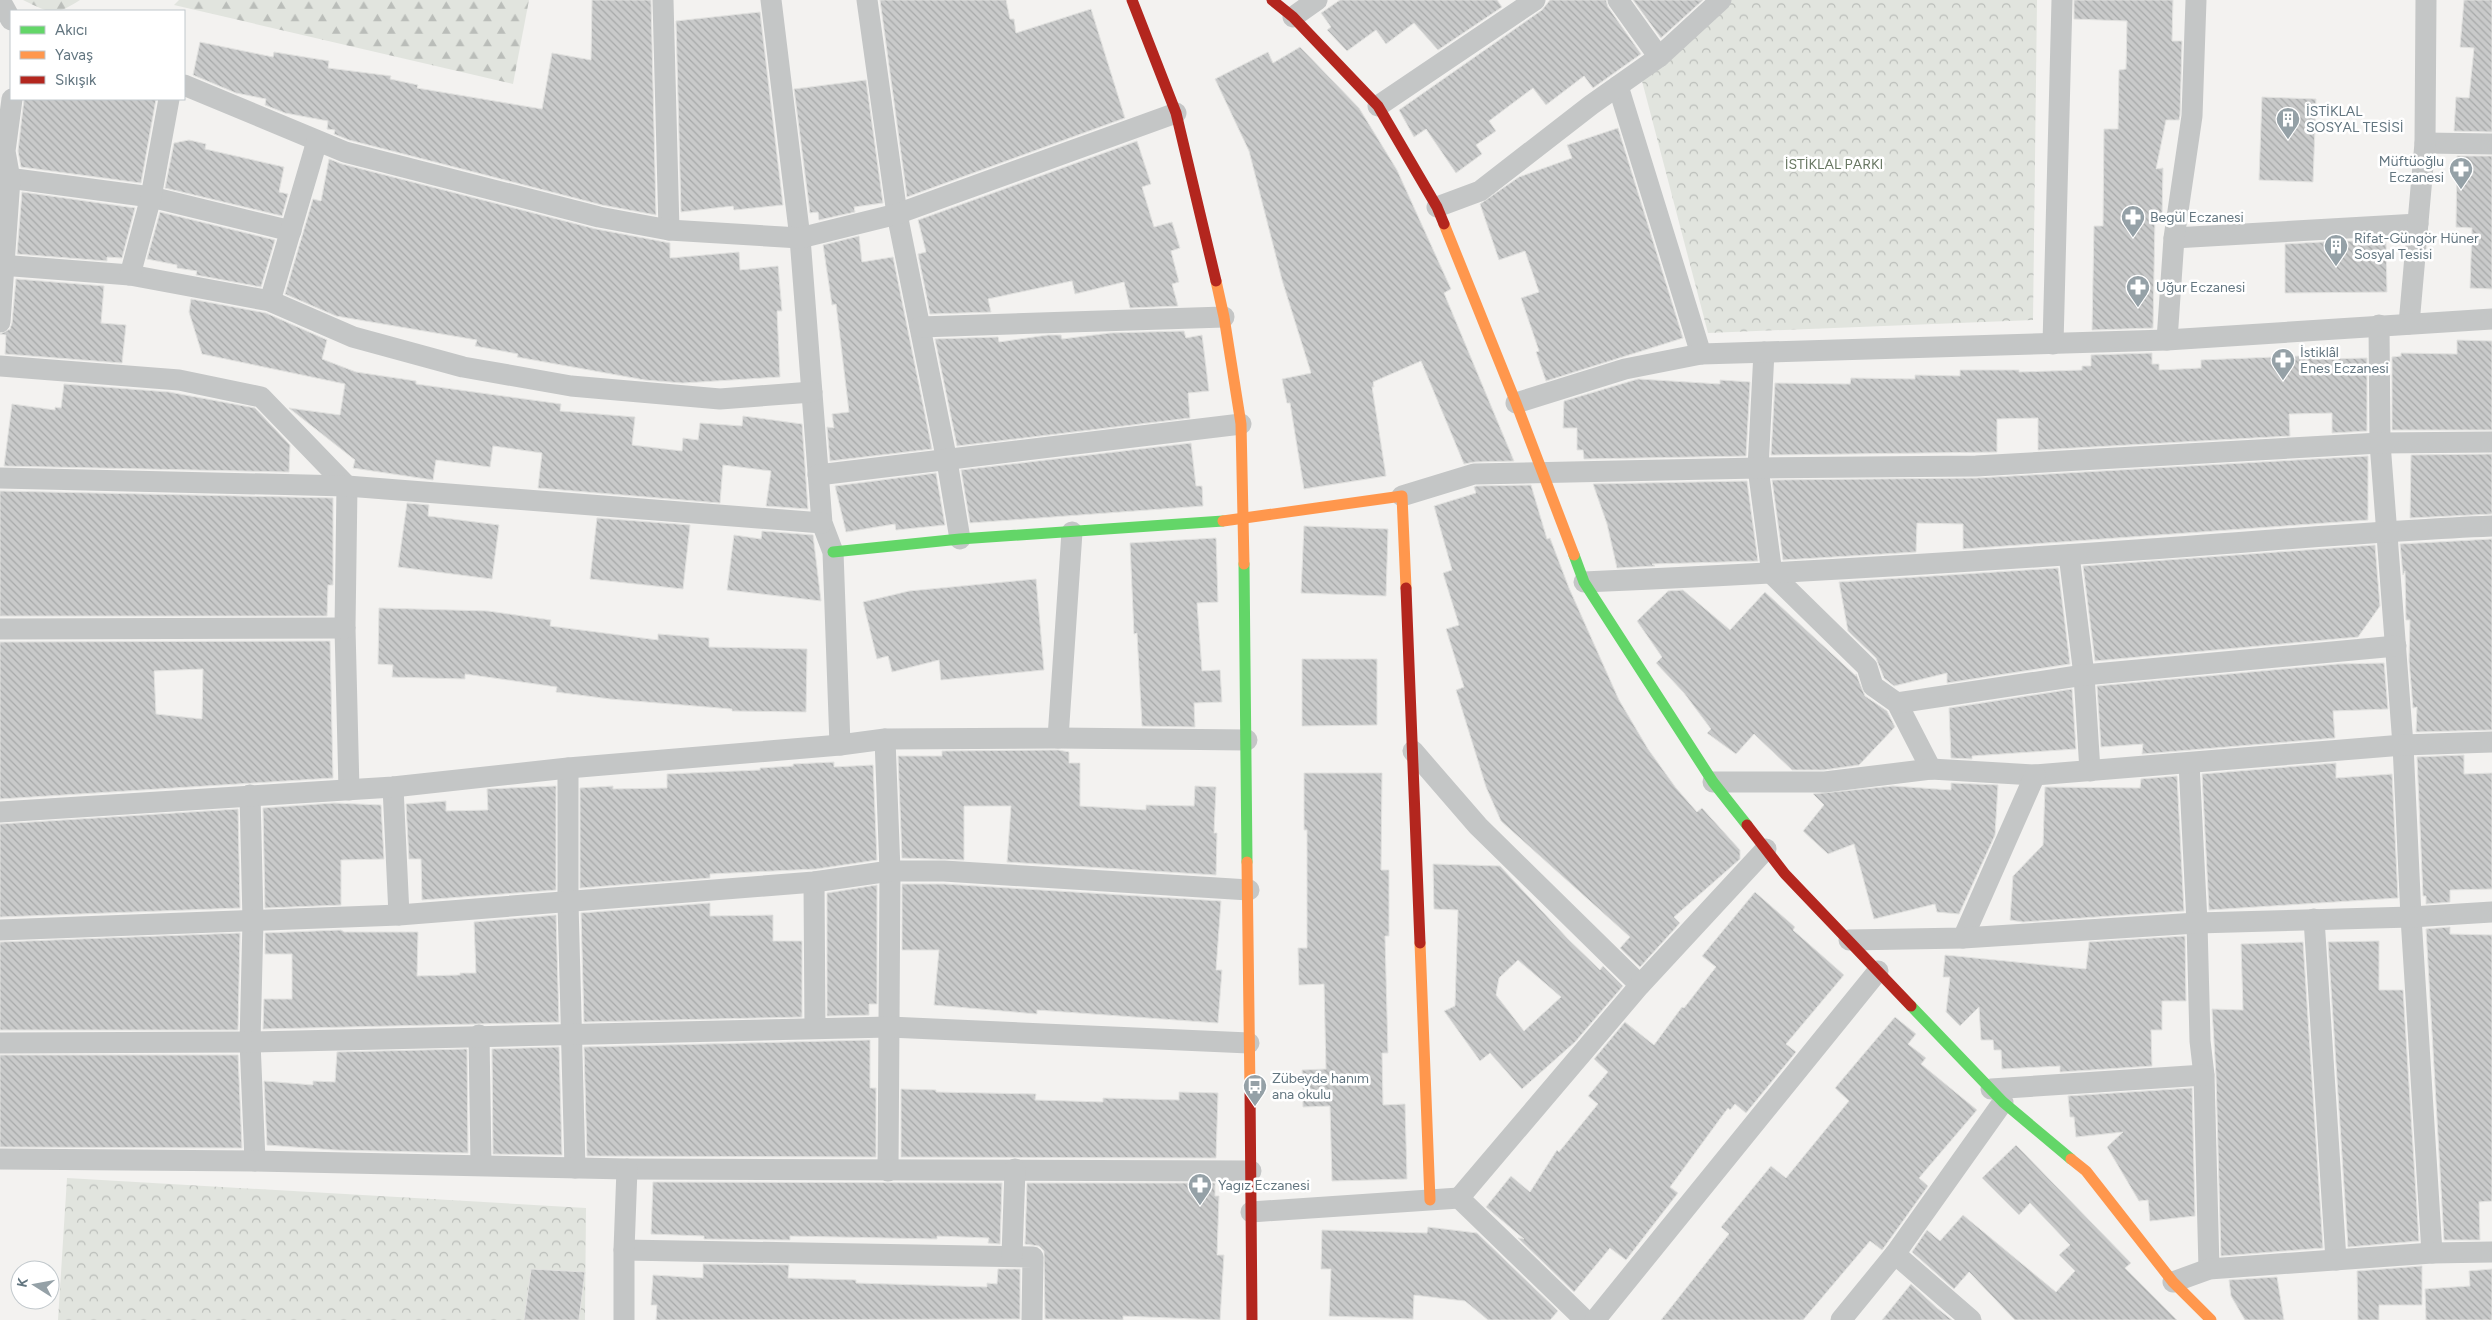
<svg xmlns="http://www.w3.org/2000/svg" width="2492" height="1320" font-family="Figtree,sans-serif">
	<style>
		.forest { fill: url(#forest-firs) }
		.park { fill: url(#park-crowns) }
		.building { fill: url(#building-back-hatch); stroke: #e2e2e0; fill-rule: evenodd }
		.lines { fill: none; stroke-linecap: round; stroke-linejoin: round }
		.street { stroke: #c4c6c6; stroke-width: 21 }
		.fast { stroke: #63d668; stroke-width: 11 }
		.slow { stroke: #ff974d; stroke-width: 11 }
		.jam { stroke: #b3261e; stroke-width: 11 }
		.labels { text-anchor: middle; stroke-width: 5; stroke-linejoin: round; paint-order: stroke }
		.poi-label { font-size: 14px; fill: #637680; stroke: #fff; text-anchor: start }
		.park-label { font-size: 14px; fill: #687762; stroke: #fff }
	</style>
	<defs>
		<pattern id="forest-firs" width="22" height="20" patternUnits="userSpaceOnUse" patternTransform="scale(1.25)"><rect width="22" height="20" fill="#e1e4de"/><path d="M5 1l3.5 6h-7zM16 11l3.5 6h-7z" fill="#babdb9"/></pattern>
		<pattern id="park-crowns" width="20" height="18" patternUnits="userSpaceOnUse" patternTransform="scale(1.25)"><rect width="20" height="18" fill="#e1e4de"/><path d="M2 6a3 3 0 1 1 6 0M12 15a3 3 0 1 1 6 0" fill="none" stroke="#babdb9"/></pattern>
		<pattern id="building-back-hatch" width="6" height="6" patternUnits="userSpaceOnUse" patternTransform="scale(1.25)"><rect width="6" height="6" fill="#c9caca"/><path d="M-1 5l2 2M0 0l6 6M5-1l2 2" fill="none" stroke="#a7a9a9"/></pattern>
	</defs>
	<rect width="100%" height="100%" fill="#f3f2f0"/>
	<g class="forest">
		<path d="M23,0H80C54,17 50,13 23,0Z"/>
		<polygon points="179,0 529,0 513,84 174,5"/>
	</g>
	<g class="park">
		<polygon points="1714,0 2037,0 2033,320 1708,333 1642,81"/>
		<polygon points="67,1178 586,1208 585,1320 58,1320"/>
	</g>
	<g class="building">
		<polygon points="592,0 651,0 656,215 602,205 349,140 334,134 335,130 327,129 328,121 285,113 265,105 266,99 236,93 193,75 200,42 273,57 274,52 329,61 328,68 391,76 390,79 418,85 417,88 542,109 552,53 591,60"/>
		<polygon points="880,0 1006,0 1010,19 1014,19 1016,33 1091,9 1125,118 907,197"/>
		<polygon points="1340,0 1497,0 1502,7 1438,50 1414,23 1386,44 1376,30 1347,51 1327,30 1331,27 1321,13"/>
		<polygon points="1550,0 1606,0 1608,7 1641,54 1593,88 1584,76 1546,105 1533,88 1489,121 1496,131 1476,145 1482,154 1456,173 1426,129 1414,137 1399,110 1542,10"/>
		<polygon points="1633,0 1703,0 1661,38"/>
		<polygon points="2074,0 2173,0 2172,41 2182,41 2180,115 2179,120 2166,120 2156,169 2163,168 2162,218 2155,218 2153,328 2092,330 2094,226 2103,226 2104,129 2118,129 2119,70 2126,69 2127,21 2074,19"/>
		<polygon points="2464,0 2492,0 2492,132 2454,131 2456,97 2469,98 2474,48 2460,47"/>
		<polygon points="760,12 783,205 734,210 733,206 681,212 676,21"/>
		<polygon points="1300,47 1359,108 1397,170 1451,289 1444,293 1514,461 1474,462 1464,464 1421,361 1373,382 1374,387 1372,387 1386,476 1304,489 1290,403 1287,403 1282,379 1311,373 1282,280 1249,151 1215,79 1268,52 1273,63"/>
		<polygon points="866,80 883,203 854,207 855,212 819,220 818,212 810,213 794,89"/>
		<polygon points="2262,97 2316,99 2313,182 2259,180"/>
		<polygon points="24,99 156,99 141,183 21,167 18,151"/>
		<polygon points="1618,128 1683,338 1546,381 1536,352 1539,351 1521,298 1539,292 1525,251 1499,260 1480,204 1519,177 1572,158 1567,145"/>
		<polygon points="189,140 206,144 205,149 284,167 279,192 288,194 282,216 165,188 174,143"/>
		<polygon points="1137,141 1151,184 1142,187 1154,227 1172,222 1180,248 1171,251 1179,282 1172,284 1178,306 1130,308 1124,282 1075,294 1072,281 988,299 991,312 930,314 918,254 926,252 918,220"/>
		<polygon points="2457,156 2492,156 2492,289 2470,288 2472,228 2456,227"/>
		<polygon points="329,159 342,164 596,229 670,243 670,258 739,252 740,270 778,266 782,311 777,311 780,377 683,383 645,380 517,357 518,354 475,346 477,340 336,316 285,294 313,199 321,201"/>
		<polygon points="22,192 135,208 122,258 107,257 107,261 17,254"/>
		<polygon points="160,212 275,240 261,287 196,275 197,271 177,268 177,265 147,259"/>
		<polygon points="859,236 862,262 893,257 932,449 830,461 827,427 834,428 832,414 849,412 836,304 832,305 823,245"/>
		<polygon points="2340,241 2386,241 2387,292 2285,293 2285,244"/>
		<polygon points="16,279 104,286 101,323 126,325 122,363 5,354 6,335 0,334 10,329 12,323"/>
		<polygon points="191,299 266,313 327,340 322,359 356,372 416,381 416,384 561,404 560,411 635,417 632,445 682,451 683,438 698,440 700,423 742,426 743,416 802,424 808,509 766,506 771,471 723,465 720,503 538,488 542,453 493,446 490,467 436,460 433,480 353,468 355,460 289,408 340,415 345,384 202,354 189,312"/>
		<polygon points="1184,331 1186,338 1202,335 1209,391 1188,393 1190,418 957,446 935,339 998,337 999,342 1048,335 1061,335 1062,339 1110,333"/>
		<polygon points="2457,340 2492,341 2492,430 2392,430 2392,357 2401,356 2401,353 2457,354"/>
		<polygon points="2152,353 2152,364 2159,364 2159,370 2201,368 2201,360 2324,355 2325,359 2367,358 2367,431 2332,433 2332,413 2289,414 2290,436 2038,450 2038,418 1997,419 1997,452 1771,455 1775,383 1850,384 1851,378 1915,379 1915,375 1960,376 1960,370 2019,370 2019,372 2082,370 2082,366 2091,366 2091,355"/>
		<polygon points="1638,379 1720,384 1720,380 1750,382 1746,456 1584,459 1583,450 1577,450 1577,428 1563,428 1564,401"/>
		<polygon points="64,384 169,392 255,408 290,445 289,472 4,466 12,404 55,410 55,407 61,408"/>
		<polygon points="1191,443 1196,486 1202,486 1203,506 970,523 961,470"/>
		<polygon points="2492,454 2492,514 2410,518 2411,455"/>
		<polygon points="2368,456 2368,520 1963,549 1963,524 1917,523 1916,552 1783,560 1772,480 1977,478"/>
		<polygon points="936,473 945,525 896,530 895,524 846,532 835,486"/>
		<polygon points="1747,481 1758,561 1652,564 1655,566 1617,568 1607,524 1593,484"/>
		<polygon points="1531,485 1547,539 1550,538 1569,588 1619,700 1648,749 1676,788 1697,812 1702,808 1740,850 1740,859 1674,917 1680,923 1640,967 1620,948 1630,937 1501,821 1486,787 1456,690 1464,687 1446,629 1459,625 1443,573 1452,570 1434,506 1476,493 1474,487 1476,486"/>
		<polygon points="0,491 333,498 333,585 328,585 327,616 0,616"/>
		<polygon points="407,503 429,505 428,516 499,525 492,579 398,567"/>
		<polygon points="597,518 690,525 683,589 590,579"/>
		<polygon points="1304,526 1388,529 1386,596 1301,593"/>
		<polygon points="762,531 813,535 821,601 727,590 734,535 761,539"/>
		<polygon points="1216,538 1218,602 1197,603 1202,671 1220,670 1222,702 1194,703 1195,727 1142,726 1137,633 1134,634 1130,543"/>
		<polygon points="2492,539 2492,730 2416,732 2417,707 2413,708 2409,660 2410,620 2406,620 2405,571 2403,575 2400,544"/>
		<polygon points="2375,545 2380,606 2358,637 2095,661 2083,566"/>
		<polygon points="2058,568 2070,664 1947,683 1947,673 1894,686 1884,678 1876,658 1848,631 1839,582"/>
		<polygon points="1036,579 1044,670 941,680 939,660 892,672 888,656 877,659 863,602 909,591"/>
		<polygon points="1683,590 1730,630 1765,592 1856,676 1856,674 1865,696 1887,711 1895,727 1859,765 1824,770 1792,770 1754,734 1736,754 1707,733 1711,729 1684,693 1656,663 1662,657 1637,621 1668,591"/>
		<polygon points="379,608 488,611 551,620 550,626 658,640 658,634 709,638 709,647 807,649 806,712 732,711 732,709 610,699 556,692 557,687 465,674 465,679 392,677 393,665 378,664"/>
		<path d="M330,641L333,778L0,799V642ZM203,669L202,719L156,714L154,671Z"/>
		<polygon points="1302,659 1377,659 1377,725 1302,726"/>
		<polygon points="2384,663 2388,709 2333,711 2335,738 2142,754 2143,744 2101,747 2097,686 2338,664"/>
		<polygon points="2072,689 2076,749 1972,756 1972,759 1951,758 1949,708"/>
		<polygon points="1058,750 1069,752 1069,763 1080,763 1080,806 1146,810 1146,805 1194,806 1195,786 1216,787 1214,833 1217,833 1216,875 1007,862 1011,806 964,806 964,860 902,858 898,756 942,756 942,751"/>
		<polygon points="2464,755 2464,774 2492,773 2492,889 2450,890 2450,902 2426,904 2426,896 2423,896 2417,757"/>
		<polygon points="834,762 834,767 873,765 877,860 816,869 710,874 710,878 580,888 580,788 613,786 613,789 667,788 667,774 760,770 760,768 793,766 793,764"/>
		<polygon points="2336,763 2336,778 2392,774 2398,898 2209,910 2202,774"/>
		<polygon points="1304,773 1382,773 1381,870 1389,870 1389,936 1385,936 1388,1053 1382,1053 1383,1105 1405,1104 1407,1179 1332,1181 1330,1106 1303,1107 1302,1070 1326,1069 1324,984 1299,985 1298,948 1307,948 1307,830 1304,830"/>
		<polygon points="2177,776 2184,911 2023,922 2010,920 2013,876 2043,845 2045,787 2140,788 2141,779"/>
		<polygon points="1951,783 1998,785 1995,835 1959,914 1937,912 1935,904 1874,919 1854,844 1828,854 1803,831 1824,805 1813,794 1893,786 1951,790"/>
		<polygon points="556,786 556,890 422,900 421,859 409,859 406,804 446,801 446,811 488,810 487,789"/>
		<polygon points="334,803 381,805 384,859 341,860 341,905 265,908 263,808"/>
		<polygon points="238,809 240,908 0,917 0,824"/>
		<path d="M1433,864L1500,866L1568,939L1600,970L1603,966L1623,986L1575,1042L1522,1089L1490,1053L1480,1061L1444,1011L1455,1006L1458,910L1434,909ZM1518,960L1561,997L1524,1031L1496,995L1499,978Z"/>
		<polygon points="902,884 944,884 1221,901 1216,970 1222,970 1218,1023 1037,1010 1037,1014 934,1005 939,950 902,950"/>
		<polygon points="877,885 877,1004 869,1004 869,1015 827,1016 827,893"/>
		<polygon points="1755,892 1795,927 1793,930 1844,975 1786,1044 1796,1052 1746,1113 1735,1104 1730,1110 1728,1108 1670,1187 1678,1193 1626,1260 1610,1248 1574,1292 1518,1238 1524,1239 1486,1207 1511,1176 1530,1192 1557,1150 1559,1152 1598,1104 1588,1096 1608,1072 1594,1059 1625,1022 1654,1045 1682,1007 1684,1008 1716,967 1702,956"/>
		<polygon points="710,903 710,916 773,915 773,941 802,941 802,1017 584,1022 581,913"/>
		<polygon points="556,915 559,1022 263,1029 264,999 292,999 292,954 265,954 265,933 341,930 344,932 418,932 417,976 460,975 460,973 476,973 474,922"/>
		<polygon points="2450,927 2450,934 2492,935 2492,1201 2479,1202 2480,1240 2444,1240 2426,929"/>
		<polygon points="240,933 238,1030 0,1030 0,942"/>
		<polygon points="2185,936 2186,1001 2162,1001 2162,1030 2151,1030 2152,1066 2060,1072 2060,1066 2002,1069 2001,1050 1994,1050 1993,1040 1981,1040 1979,1007 1960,1026 1946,1012 1950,977 1943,977 1945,955 2086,969 2089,942"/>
		<polygon points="2379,941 2379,990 2403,990 2419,1241 2348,1247 2328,942"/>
		<polygon points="2303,942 2323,1248 2221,1256 2216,1075 2212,1009 2243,1010 2241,944"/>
		<polygon points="1895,1017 1916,1034 1908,1044 1926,1058 1921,1064 1977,1110 1919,1178 1928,1186 1885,1246 1882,1250 1870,1241 1803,1320 1661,1320 1729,1234 1721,1227 1771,1166 1786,1178 1849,1101 1835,1088"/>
		<polygon points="870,1040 870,1088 876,1088 876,1157 587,1156 584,1047"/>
		<polygon points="559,1047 562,1155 493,1154 492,1049"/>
		<polygon points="467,1049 468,1153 335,1150 267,1145 264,1081 313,1085 313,1081 335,1082 337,1052"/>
		<polygon points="0,1055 238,1055 242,1148 0,1147"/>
		<polygon points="2192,1088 2195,1216 2150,1221 2148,1200 2139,1201 2107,1147 2123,1132 2076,1137 2074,1117 2070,1117 2068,1096"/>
		<polygon points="901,1089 936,1090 936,1092 1036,1094 1035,1100 1103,1102 1103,1098 1179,1100 1179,1092 1218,1093 1216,1158 901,1157"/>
		<polygon points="2016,1145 2131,1263 2125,1268 2177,1320 2015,1320 1969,1272 1954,1289 1912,1252 1927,1230 1940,1241 1963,1215 2056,1292 2075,1271 2059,1255 2070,1245 2030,1203 2019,1215 1982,1178"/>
		<polygon points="653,1182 1002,1183 1000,1244 988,1243 989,1238 937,1236 937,1239 790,1236 790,1240 704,1239 704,1236 651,1234"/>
		<polygon points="1027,1183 1215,1183 1215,1196 1219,1196 1217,1255 1224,1255 1220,1320 1123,1316 1123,1320 1045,1319 1044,1251 1039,1246 1025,1244"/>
		<polygon points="1428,1227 1477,1233 1558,1311 1550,1320 1488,1320 1465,1301 1414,1295 1413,1319 1329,1316 1331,1269 1321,1269 1322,1230 1427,1233"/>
		<polygon points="703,1264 789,1265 788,1278 856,1280 856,1283 987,1287 987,1283 997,1284 998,1269 1020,1269 1020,1319 656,1320 657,1305 651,1305 653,1275 703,1278"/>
		<polygon points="2422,1266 2422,1305 2379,1305 2379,1320 2358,1320 2357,1271"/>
		<polygon points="531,1269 585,1272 579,1320 524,1320"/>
		<polygon points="2492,1269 2492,1320 2426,1320 2425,1289 2470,1286 2469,1271"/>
		<polygon points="2277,1277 2284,1320 2245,1320 2231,1296 2229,1280"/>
		<polygon points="1911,1284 1937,1308 1952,1320 1882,1320"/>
	</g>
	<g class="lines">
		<g class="street">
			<polyline points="0,0 11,20"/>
			<polyline points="663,0 669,230"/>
			<polyline points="771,0 800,238 822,523 833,552 840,745"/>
			<polyline points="867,0 897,214 947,461 960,539"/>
			<polyline points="1618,0 1659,57"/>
			<polyline points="1293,17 1317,0"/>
			<polyline points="184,85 345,152 599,217 669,230 800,238 897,214 1176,113"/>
			<polyline points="1618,86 1701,354"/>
			<polyline points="1378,106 1535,0"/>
			<polyline points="2425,143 2492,144"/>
			<polyline points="0,177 151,197 291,231"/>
			<polyline points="1437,207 1480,191 1591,105 1659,57 1721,0"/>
			<polyline points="2174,238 2418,224"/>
			<polyline points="0,265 130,275 270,301 353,337 463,367 571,386 720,399 812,392"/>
			<polyline points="130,275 151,197 169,99"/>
			<polyline points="270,301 317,141"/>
			<polyline points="0,322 10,179 5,151 12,99"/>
			<polyline points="2409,324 2425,143 2426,0"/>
			<polyline points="2379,325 2380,443 2403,745 2411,917 2432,1253"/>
			<polyline points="920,327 1224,317"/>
			<polyline points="2167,340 2174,238 2192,116 2196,0"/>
			<polyline points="2053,344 2062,0"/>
			<polyline points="1764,352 1758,468 1772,574 1867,667 1873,686 1897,703 1931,769"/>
			<polyline points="0,366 179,380 261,397 347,486 345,628 349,790"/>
			<polyline points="1516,403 1625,369 1701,354 2167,340 2492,319"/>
			<polyline points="818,475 1241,424"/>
			<polyline points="0,478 347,486 822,523"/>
			<polyline points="1402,496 1474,474 1758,468 1976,466 2380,443 2492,442"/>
			<polyline points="2069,555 2084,675 2090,771"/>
			<path d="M1584,582C1768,574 1952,563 2136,550C2255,542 2373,531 2492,526"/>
			<polyline points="0,629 345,628"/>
			<polyline points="1897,703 2084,675 2396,646"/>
			<polyline points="1058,738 1247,740"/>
			<polyline points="885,739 890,871 888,1171"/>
			<polyline points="1413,751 1478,826 1640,985"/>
			<polyline points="2189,763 2197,923 2200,1041 2204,1075 2209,1269"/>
			<polyline points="568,768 568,903 575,1168"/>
			<polyline points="1713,782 1825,782 1931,769 2035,775 2403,745 2492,742"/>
			<polyline points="393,787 399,915"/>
			<polyline points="250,795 253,921 250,1042 255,1161"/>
			<polyline points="0,812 393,787 568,768 840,745 885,739 1058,738 1072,532"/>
			<polyline points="814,882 815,1028"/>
			<polyline points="2314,919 2336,1260"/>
			<polyline points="0,930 399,915 814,882 890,871 944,871 1249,890"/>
			<polyline points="1963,938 2035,775"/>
			<polyline points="1849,940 1963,938 2197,923 2411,917 2492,912"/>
			<polyline points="479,1035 481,1165"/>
			<polyline points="0,1043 250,1042 889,1027 1249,1043"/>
			<polyline points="1991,1089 2204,1075"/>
			<polyline points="0,1159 255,1161 627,1169 1251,1171"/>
			<polyline points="1251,1212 1459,1198"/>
			<polyline points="624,1250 1033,1257 1032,1320"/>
			<polyline points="1895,1254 1971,1320"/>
			<polyline points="1012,1256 1015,1169"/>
			<polyline points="2173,1282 2209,1269 2432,1253 2492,1252"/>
			<polyline points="624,1320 624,1250 627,1169"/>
			<polyline points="1585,1320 1459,1198 1640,985 1766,849"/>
			<polyline points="1595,1320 1878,971"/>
			<polyline points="1841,1320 1895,1254 2003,1102"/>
		</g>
		<g class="fast">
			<polyline points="833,552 960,539 1223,521"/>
			<polyline points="1574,555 1584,582 1713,782 1747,825"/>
			<polyline points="1244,564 1247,862"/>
			<polyline points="1911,1006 2003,1102 2071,1159"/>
		</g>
		<g class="slow">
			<polyline points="1444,224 1516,403 1574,555"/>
			<polyline points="1216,281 1224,317 1241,424 1244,564"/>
			<polyline points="1223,521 1402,496 1406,588"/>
			<polyline points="1247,862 1250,1091"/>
			<polyline points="1420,943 1430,1200"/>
			<polyline points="2071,1159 2086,1171 2173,1282 2211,1320"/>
		</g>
		<g class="jam">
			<polyline points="1132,0 1176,113 1216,281"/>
			<polyline points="1272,0 1293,17 1378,106 1437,207 1444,224"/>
			<polyline points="1406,588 1420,943"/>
			<polyline points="1747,825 1785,874 1911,1006"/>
			<polyline points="1250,1091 1252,1320"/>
		</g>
	</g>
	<defs>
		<g id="building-pin" transform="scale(1.25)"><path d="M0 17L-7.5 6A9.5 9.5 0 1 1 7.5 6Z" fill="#95a1a7" stroke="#fff"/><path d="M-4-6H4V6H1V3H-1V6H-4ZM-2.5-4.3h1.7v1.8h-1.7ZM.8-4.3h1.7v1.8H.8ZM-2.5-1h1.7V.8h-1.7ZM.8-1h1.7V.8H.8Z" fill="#fff"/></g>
		<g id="pharmacy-pin" transform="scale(1.25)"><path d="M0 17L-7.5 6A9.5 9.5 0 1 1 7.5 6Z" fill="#95a1a7" stroke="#fff"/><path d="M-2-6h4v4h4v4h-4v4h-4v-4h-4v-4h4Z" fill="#fff"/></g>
		<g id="bus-pin" transform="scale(1.25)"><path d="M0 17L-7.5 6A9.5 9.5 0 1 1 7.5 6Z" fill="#95a1a7" stroke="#fff"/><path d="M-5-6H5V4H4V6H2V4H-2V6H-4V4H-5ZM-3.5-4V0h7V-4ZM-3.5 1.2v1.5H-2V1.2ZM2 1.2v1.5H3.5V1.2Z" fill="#fff"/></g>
	</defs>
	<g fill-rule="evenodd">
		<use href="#building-pin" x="2288" y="119"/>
		<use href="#pharmacy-pin" x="2461" y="169"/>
		<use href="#pharmacy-pin" x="2133" y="217"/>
		<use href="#building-pin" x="2336" y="246"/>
		<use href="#pharmacy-pin" x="2138" y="287"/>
		<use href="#pharmacy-pin" x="2283" y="360"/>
		<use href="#bus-pin" x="1255" y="1086"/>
		<use href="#pharmacy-pin" x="1200" y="1185"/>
	</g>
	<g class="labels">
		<g class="poi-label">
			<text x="2306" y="116">İSTİKLAL<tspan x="2306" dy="16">SOSYAL TESİSİ</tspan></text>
			<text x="2444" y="166" text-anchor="end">Müftüoğlu<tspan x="2444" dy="16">Eczanesi</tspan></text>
			<text x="2150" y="222">Begül Eczanesi</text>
			<text x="2354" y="243">Rifat-Güngör Hüner<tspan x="2354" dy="16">Sosyal Tesisi</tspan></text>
			<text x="2156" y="292">Uğur Eczanesi</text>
			<text x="2300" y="357">İstiklâl<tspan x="2300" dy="16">Enes Eczanesi</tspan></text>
			<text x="1272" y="1083">Zübeyde hanım<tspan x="1272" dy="16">ana okulu</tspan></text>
			<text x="1218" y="1190">Yagız Eczanesi</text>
		</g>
		<g class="park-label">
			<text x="1834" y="169">İSTİKLAL PARKI</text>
		</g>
	</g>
	<rect x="10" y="10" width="175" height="90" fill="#ffffff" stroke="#c1c8cc"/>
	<rect x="20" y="26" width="25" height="8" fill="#63d668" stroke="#c1c8cc"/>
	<text x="55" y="35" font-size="15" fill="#637680">Akıcı</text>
	<rect x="20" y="51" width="25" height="8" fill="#ff974d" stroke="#c1c8cc"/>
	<text x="55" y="60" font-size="15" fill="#637680">Yavaş</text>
	<rect x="20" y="76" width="25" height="8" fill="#b3261e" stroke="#c1c8cc"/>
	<text x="55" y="85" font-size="15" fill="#637680">Sıkışık</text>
	<g transform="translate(35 1285) rotate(281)"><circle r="24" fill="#ffffff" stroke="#c1c8cc"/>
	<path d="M0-4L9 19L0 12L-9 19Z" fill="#95a1a7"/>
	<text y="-8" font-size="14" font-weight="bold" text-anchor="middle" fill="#637680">K</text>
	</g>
</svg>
